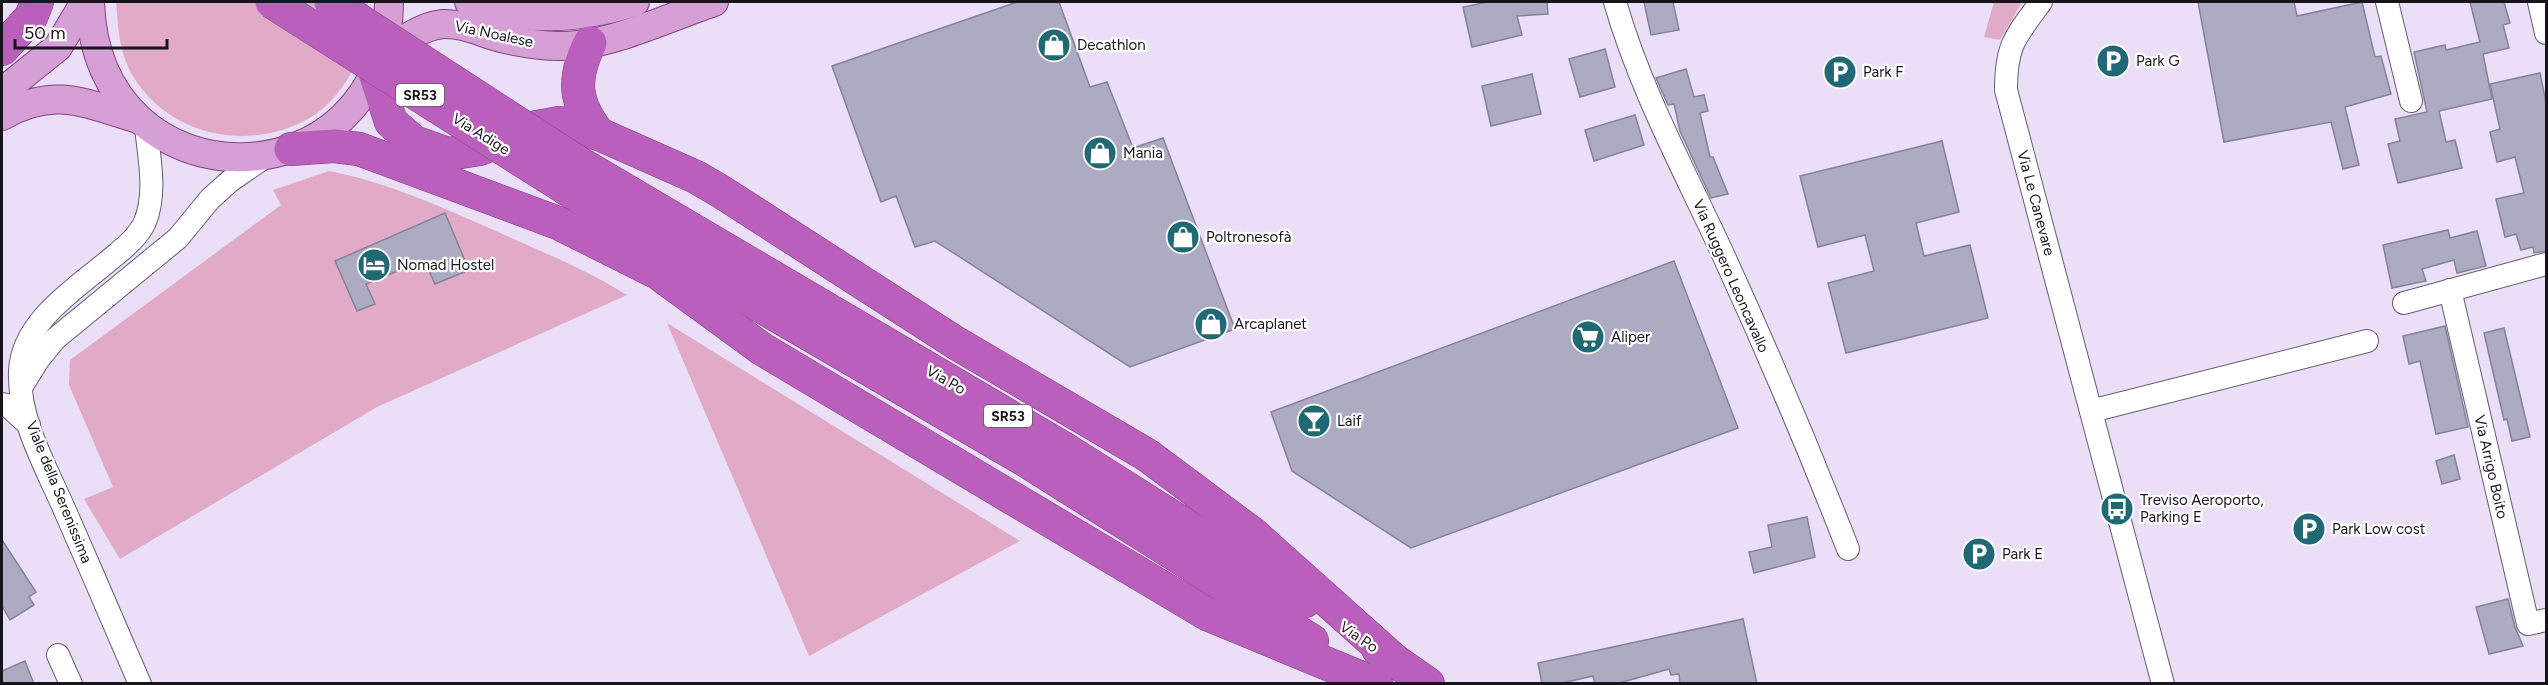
<svg xmlns="http://www.w3.org/2000/svg" width="2548" height="685" font-family="Figtree,sans-serif">
	<style>
		.green { fill: #e1aac7 }
		.building { fill: #acabc2; stroke: #85839a; stroke-width: 1.5 }
		.lines { fill: none; stroke-linecap: round; stroke-linejoin: round }
		.minor-casing { stroke: #665c70; stroke-width: 24 }
		.major-casing { stroke: #814583; stroke-width: 30 }
		.highway-casing { stroke: #814583; stroke-width: 34 }
		.minor { stroke: #fff; stroke-width: 22 }
		.major { stroke: #d69fd6; stroke-width: 28 }
		.highway { stroke: #ba5fbb; stroke-width: 33 }
		.highway-bridge-casing { stroke: #814583; stroke-width: 34; stroke-linecap: butt }
		.highway-bridge { stroke: #ba5fbb; stroke-width: 33 }
		.labels { text-anchor: middle; stroke-width: 4.5; stroke-linejoin: round; paint-order: stroke }
		.shield { fill: #fff; stroke: #5d5a60; stroke-width: 1.5 }
		.shield-label { font-size: 14px; font-weight: bold; fill: #18141c }
		.street-label { font-size: 15px; fill: #18141c; stroke: #fff }
		.poi-label { font-size: 15px; fill: #18141c; stroke: #fff; text-anchor: start }
	</style>
	<rect width="100%" height="100%" fill="#eadff6"/>
	<g class="green">
		<path d="M116,2H368C366,16 368,34 363,47C354,73 336,101 313,116C253,153 170,138 133,76C119,53 118,27 116,2Z"/>
		<polygon points="1994,2 2022,2 2000,40 1984,37"/>
		<path d="M329,171C387,182 441,207 496,231C540,251 585,269 627,295L377,407L120,559L84,499L113,487L69,385L70,360L281,205L273,190Z"/>
		<polygon points="667,323 1020,541 809,656"/>
	</g>
	<g class="building">
		<polygon points="1017,2 1059,2 1090,87 1107,82 1133,148 1163,138 1235,329 1130,367 935,241 915,247 896,196 881,202 832,66"/>
		<polygon points="1488,2 1547,2 1548,14 1517,16 1522,35 1472,47 1463,7"/>
		<polygon points="1644,2 1673,2 1679,30 1651,35"/>
		<polygon points="2198,2 2294,2 2297,16 2362,2 2375,57 2381,56 2391,94 2345,107 2359,165 2343,169 2331,122 2224,142"/>
		<polygon points="2470,2 2504,2 2510,23 2503,25 2509,48 2483,54 2492,99 2439,111 2446,142 2455,140 2462,168 2398,183 2388,144 2400,141 2395,119 2427,112 2414,52 2445,45 2446,50 2480,42"/>
		<polygon points="1605,49 1615,87 1580,97 1569,59"/>
		<polygon points="1686,69 1694,97 1704,95 1708,111 1700,113 1710,157 1713,157 1728,194 1711,198 1680,131 1674,104 1668,105 1656,78"/>
		<polygon points="2540,73 2547,107 2547,251 2534,253 2533,247 2521,250 2516,234 2505,237 2496,199 2524,193 2515,157 2497,162 2490,132 2500,129 2490,84"/>
		<polygon points="1532,74 1541,114 1491,126 1482,86"/>
		<polygon points="1635,115 1644,145 1594,161 1585,130"/>
		<polygon points="1942,141 1959,212 1916,223 1924,256 1970,245 1988,318 1846,353 1828,283 1874,271 1865,235 1818,247 1800,176"/>
		<polygon points="445,213 469,270 435,284 424,260 366,284 375,304 357,311 335,261"/>
		<polygon points="2448,230 2450,238 2477,231 2486,266 2457,273 2454,260 2422,269 2426,281 2392,288 2383,245"/>
		<polygon points="1674,261 1738,428 1411,548 1292,471 1271,412"/>
		<polygon points="2445,326 2468,427 2436,434 2420,361 2409,364 2403,336"/>
		<polygon points="2504,328 2530,437 2512,441 2507,419 2504,420 2484,333"/>
		<polygon points="2454,455 2460,479 2442,484 2436,461"/>
		<polygon points="1807,517 1815,557 1754,573 1749,552 1772,547 1768,525"/>
		<polygon points="2,540 36,592 29,597 34,605 10,620 2,606"/>
		<polygon points="2508,599 2515,627 2523,646 2489,654 2476,607"/>
		<polygon points="1743,619 1757,684 1680,684 1679,674 1671,675 1669,669 1616,684 1595,684 1593,676 1558,684 1542,684 1538,663"/>
		<polygon points="25,661 34,684 2,684 2,671"/>
	</g>
	<g class="lines">
		<g class="minor-casing">
			<g id="minor">
				<path d="M1615,2C1640,89 1684,170 1722,252C1767,350 1809,449 1848,549"/>
				<path d="M2041,2C2015,37 2006,45 2006,90L2163,684"/>
				<polyline points="2387,2 2411,101"/>
				<polyline points="2539,2 2546,33"/>
				<polyline points="2450,290 2528,624 2546,620"/>
				<polyline points="2404,303 2546,264"/>
				<polyline points="22,386 38,360 55,339 178,238 210,199 230,181 268,155"/>
				<polyline points="2,404 7,405 29,425"/>
				<polyline points="2091,411 2367,341"/>
				<polyline points="58,655 71,684"/>
				<path d="M140,684C115,626 91,570 66,513C47,469 18,420 20,371C22,321 77,288 112,258C124,248 138,237 145,222C157,192 149,158 146,127"/>
			</g>
		</g>
		<g class="major-casing">
			<g id="major">
				<path d="M90,2C97,212 387,206 389,2"/>
				<path d="M469,2C526,23 579,19 635,2"/>
				<path d="M383,55C400,42 421,26 443,24C463,23 482,33 501,38C526,44 553,48 578,45C617,42 675,15 714,2"/>
				<polyline points="2,92 58,47 85,2"/>
				<path d="M2,116C54,86 85,103 138,119"/>
			</g>
		</g>
		<g class="highway-casing">
			<g id="highway">
				<path d="M590,43C572,79 574,103 599,134"/>
				<polyline points="2,49 31,17 37,2"/>
				<polyline points="375,73 391,122 414,142 448,154 480,149 537,127 559,123 599,134 696,177 720,191 956,343 1147,455 1253,534 1395,661"/>
				<polyline points="291,149 334,146 359,149 558,223 658,273 762,349 1207,614 1376,684"/>
				<polyline points="579,163 1068,451 1305,601"/>
				<polyline points="567,189 680,259 1025,460 1312,641"/>
				<polyline points="1378,649 1428,684"/>
			</g>
		</g>
		<use href="#minor" class="minor"/>
		<use href="#major" class="major"/>
		<use href="#highway" class="highway"/>
		<g class="highway-bridge-casing">
			<g id="highway-bridge">
				<polyline points="272,2 567,189"/>
				<polyline points="331,2 579,163"/>
			</g>
		</g>
		<use href="#highway-bridge" class="highway-bridge"/>
	</g>
	<defs>
		<g id="shop-disc" transform="scale(1.725)"><circle r="9.5" fill="#1f6874" stroke="#fff"/><path d="M-5-2.5h2.3a2.7 3.5 0 0 1 5.4 0H5L5.5 6h-11ZM-1.5-2.5h3a1.5 2.3 0 0 0-3 0Z" fill="#fff"/></g>
		<g id="parking-disc" transform="scale(1.725)"><circle r="9.5" fill="#1f6874" stroke="#fff"/><path d="M-3.5-5.5H1a3.5 3.5 0 0 1 0 7H-1V5.5H-3.5ZM-1-3.4V-.6H.8a1.4 1.4 0 0 0 0-2.8Z" fill="#fff"/></g>
		<g id="hotel-disc" transform="scale(1.725)"><circle r="9.5" fill="#1f6874" stroke="#fff"/><path d="M-6-4.5h1.5V1H6V5H4.5V3h-9V5H-6ZM-4 0a1.8 1.8 0 1 1 3.6 0ZM.5 0V-2.5h3Q6-2.5 6 0Z" fill="#fff"/></g>
		<g id="supermarket-disc" transform="scale(1.725)"><circle r="9.5" fill="#1f6874" stroke="#fff"/><path d="M-6-5.5h2.5l.6 2H6L4.5 2H-2.5L-4.4-4H-6ZM-1.5 3.2a1.3 1.3 0 1 0 .1 0ZM3 3.2a1.3 1.3 0 1 0 .1 0Z" fill="#fff"/></g>
		<g id="bar-disc" transform="scale(1.725)"><circle r="9.5" fill="#1f6874" stroke="#fff"/><path d="M-6-5H6L.8 .8V4.5H3.5V6h-7V4.5H-.8V.8Z" fill="#fff"/></g>
		<g id="bus-disc" transform="scale(1.725)"><circle r="9.5" fill="#1f6874" stroke="#fff"/><path d="M-5-6H5V4H4V6H2V4H-2V6H-4V4H-5ZM-3.5-4V0h7V-4ZM-3.5 1.2v1.5H-2V1.2ZM2 1.2v1.5H3.5V1.2Z" fill="#fff"/></g>
	</defs>
	<g fill-rule="evenodd">
		<use href="#shop-disc" x="1054" y="45"/>
		<use href="#parking-disc" x="2113" y="61"/>
		<use href="#parking-disc" x="1840" y="72"/>
		<use href="#shop-disc" x="1100" y="153"/>
		<use href="#shop-disc" x="1183" y="237"/>
		<use href="#hotel-disc" x="374" y="265"/>
		<use href="#shop-disc" x="1211" y="324"/>
		<use href="#supermarket-disc" x="1588" y="337"/>
		<use href="#bar-disc" x="1314" y="421"/>
		<use href="#bus-disc" x="2117" y="509"/>
		<use href="#parking-disc" x="2309" y="529"/>
		<use href="#parking-disc" x="1979" y="554"/>
	</g>
	<g class="labels">
		<g class="shield">
			<rect x="396" y="84" width="48" height="22" rx="4.5"/>
			<rect x="984" y="405" width="48" height="22" rx="4.5"/>
		</g>
		<g class="shield-label">
			<text x="420" y="100">SR53</text>
			<text x="1008" y="421">SR53</text>
		</g>
		<g class="street-label">
			<text transform="translate(494 34) rotate(12)" y="5">Via Noalese</text>
			<text transform="translate(481 134) rotate(32)" y="5">Via Adige</text>
			<text transform="translate(2036 203) rotate(75)" y="5">Via Le Canevare</text>
			<text transform="translate(1731 276) rotate(66)" y="5">Via Ruggero Leoncavallo</text>
			<text transform="translate(946 380) rotate(30)" y="5">Via Po</text>
			<text transform="translate(2491 467) rotate(77)" y="5">Via Arrigo Boito</text>
			<text transform="translate(59 492) rotate(68)" y="5">Viale della Serenissima</text>
			<text transform="translate(1359 637) rotate(34)" y="5">Via Po</text>
		</g>
		<g class="poi-label">
			<text x="1077" y="50">Decathlon</text>
			<text x="2136" y="66">Park G</text>
			<text x="1863" y="77">Park F</text>
			<text x="1123" y="158">Mania</text>
			<text x="1206" y="242">Poltronesofà</text>
			<text x="397" y="270">Nomad Hostel</text>
			<text x="1234" y="329">Arcaplanet</text>
			<text x="1611" y="342">Aliper</text>
			<text x="1337" y="426">Laif</text>
			<text x="2140" y="505">Treviso Aeroporto,<tspan x="2140" dy="17">Parking E</tspan></text>
			<text x="2332" y="534">Park Low cost</text>
			<text x="2002" y="559">Park E</text>
		</g>
	</g>
	<rect width="2548" height="685" fill="none" stroke="#18141c" stroke-width="6"/>
	<path d="M15 39v9h152v-9" fill="none" stroke="#18141c" stroke-width="3"/>
	<text x="24" y="39" font-size="18" fill="#18141c" stroke="#ffffff" stroke-width="4.5" paint-order="stroke">50 m</text>
</svg>
